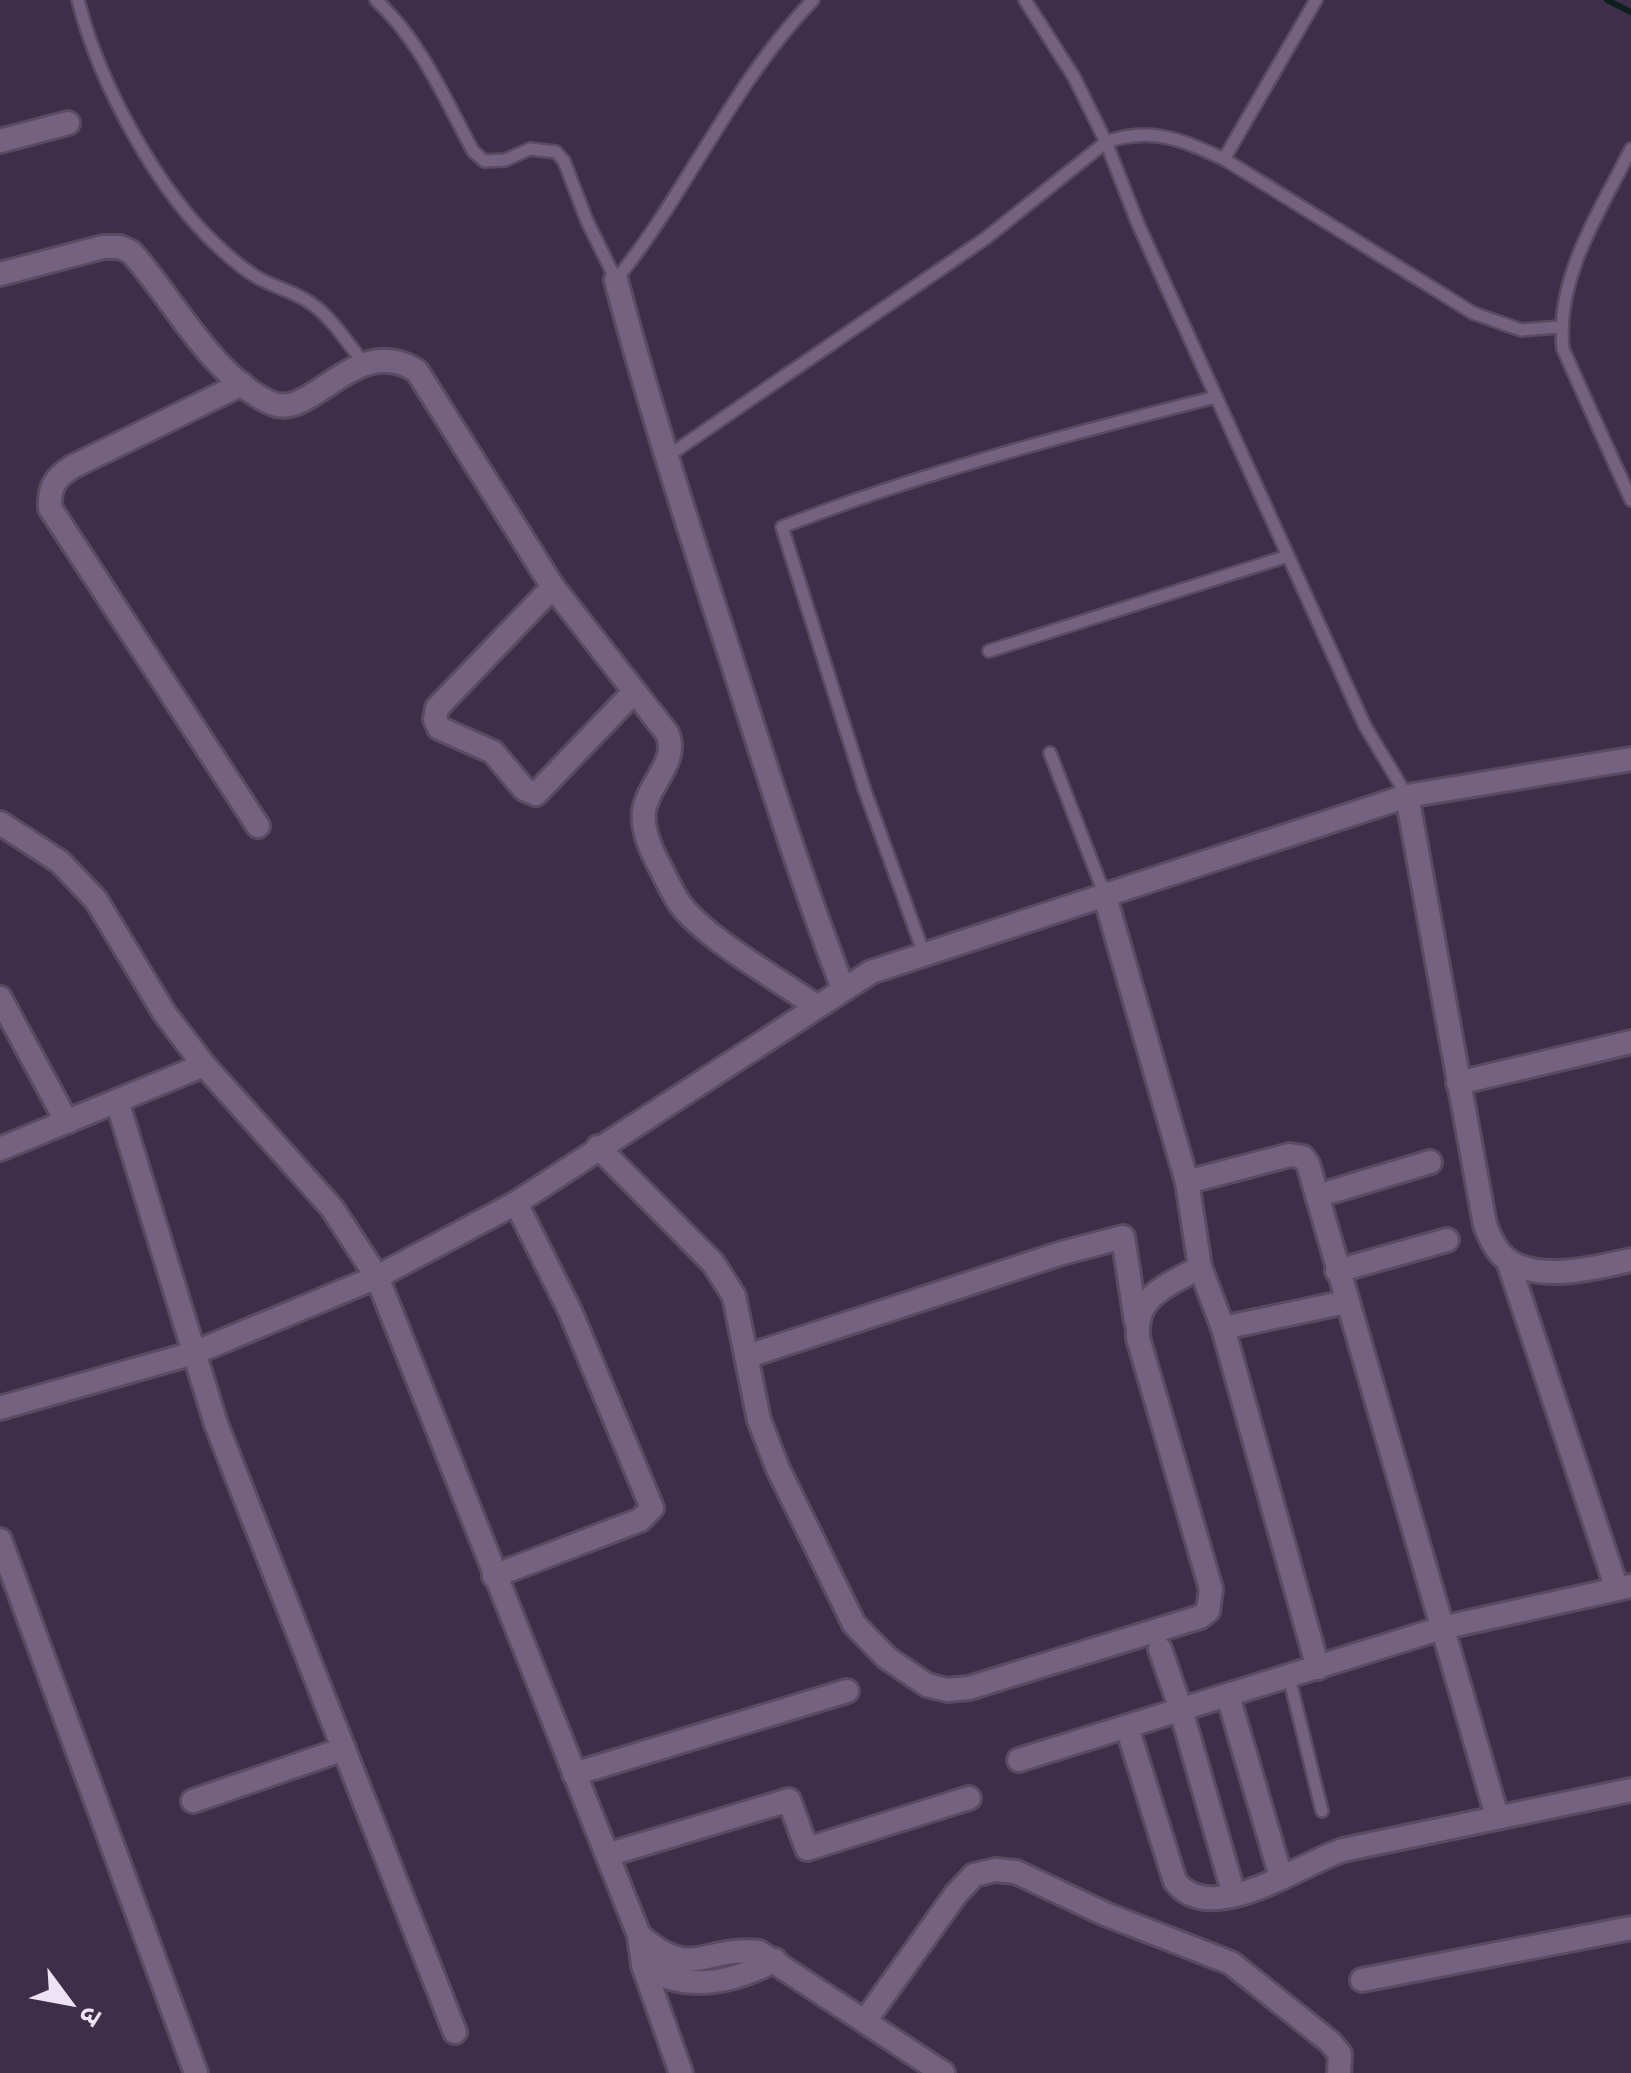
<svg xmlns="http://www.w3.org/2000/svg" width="1631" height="2073" font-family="'Exo 2','Noto Sans Devanagari',sans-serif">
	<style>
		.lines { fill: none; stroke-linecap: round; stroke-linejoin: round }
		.stream { stroke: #0c1f1e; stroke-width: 6 }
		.service-casing { stroke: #594b61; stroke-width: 16 }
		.minor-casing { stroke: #594b61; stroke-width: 28 }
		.service { stroke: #746280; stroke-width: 11 }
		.minor { stroke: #746280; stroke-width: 22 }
	</style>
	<rect width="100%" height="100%" fill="#3f2e49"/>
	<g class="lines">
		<polyline class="stream" points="1607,0 1631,12"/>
		<g class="service-casing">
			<g id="service">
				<path d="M78,0C99,83 158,194 223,251C234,261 247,272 260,279C275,287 294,292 309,302C332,317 348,344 365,365"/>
				<path d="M376,0C420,40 445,99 473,151L484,161L505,160L530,149L556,152L564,161L587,221L616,280C688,191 732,84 813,0"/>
				<polyline points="1025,0 1074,77 1106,142 1138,224 1365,726 1407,796"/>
				<path d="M1631,149C1600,211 1555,278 1563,349L1631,500"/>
				<polyline points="1224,159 1316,0"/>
				<path d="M665,458L986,238L1106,142C1152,126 1182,140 1224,159L1473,313L1521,330L1560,327"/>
				<polyline points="989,651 1288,556"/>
				<polyline points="1050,753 1104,893"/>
				<path d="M924,954L865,791L782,527C923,472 1069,434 1216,397"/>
				<polyline points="1289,1677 1322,1811"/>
			</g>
		</g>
		<g class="minor-casing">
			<g id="minor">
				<polyline points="0,141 68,123"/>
				<path d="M0,274L103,247H120L131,252C173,298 212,377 271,403C312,422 355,331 417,371L553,587L667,733C680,761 648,783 644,811C642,828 650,848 658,863C665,876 671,891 680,904C707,940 777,978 816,1006"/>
				<path d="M616,280C646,395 682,508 719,621C759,744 796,868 843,988"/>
				<path d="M242,384L72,467C55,478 49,487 50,508L258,826"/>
				<polyline points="553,587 437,708 435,719 439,728 493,752 524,789 536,794 634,692"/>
				<path d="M1407,796L1485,1225C1490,1237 1495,1250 1506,1259C1537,1283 1596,1268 1631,1260"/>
				<polyline points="0,823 60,862 96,900 165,1014 204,1065 332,1208 377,1277 639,1935 643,1965 681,2073"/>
				<polyline points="1104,893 1187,1182 1200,1267 1223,1328 1318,1668"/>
				<polyline points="0,998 67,1122"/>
				<polyline points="1458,1083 1631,1042"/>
				<polyline points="117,1101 216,1424 455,2032"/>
				<path d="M598,1147L713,1263L734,1296L759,1420L778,1469L854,1624L887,1658L927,1685L947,1690L969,1688L1200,1617L1208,1611L1211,1589L1138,1338C1134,1295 1168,1286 1200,1267"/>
				<polyline points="0,1149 204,1065"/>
				<polyline points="1187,1182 1290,1155 1303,1157 1308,1164 1497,1816"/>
				<polyline points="1317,1196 1430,1162"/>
				<polyline points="1508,1261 1617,1589"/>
				<polyline points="1337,1271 1447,1240"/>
				<polyline points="1223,1328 1346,1302"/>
				<polyline points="748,1356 1062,1253 1123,1237 1136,1321"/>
				<polyline points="0,1408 194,1353 377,1277 516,1203 871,972 1407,796 1631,759"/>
				<polyline points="0,1540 196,2073"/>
				<polyline points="494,1576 640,1520 652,1508 570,1311 516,1203"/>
				<polyline points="1160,1649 1181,1710 1234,1895"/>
				<polyline points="1228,1696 1281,1877"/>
				<path d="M1127,1727L1175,1881C1210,1929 1302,1863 1343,1850L1631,1790"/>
				<polyline points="1019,1760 1442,1628 1631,1586"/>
				<polyline points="574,1774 847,1691"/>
				<polyline points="193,1801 344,1749"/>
				<polyline points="607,1855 789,1800 807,1849 969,1798"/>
				<path d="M639,1935C693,1982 702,1946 759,1952L943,2073"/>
				<path d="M643,1965C685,1993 733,1983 775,1960"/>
				<polyline points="1362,1980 1631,1928"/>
				<polyline points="865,2021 956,1894 974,1875 995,1870 1016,1872 1105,1914 1231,1963 1330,2042 1340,2054 1339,2073"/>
			</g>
		</g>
		<use href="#service" class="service"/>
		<use href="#minor" class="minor"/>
	</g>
	<g transform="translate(70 2003) rotate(122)" stroke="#3f2e49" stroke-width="8" paint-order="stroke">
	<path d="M0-8L18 38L0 25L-18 38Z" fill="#ede3f4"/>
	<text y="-15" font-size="28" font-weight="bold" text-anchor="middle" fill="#ede3f4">उ</text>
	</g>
</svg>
